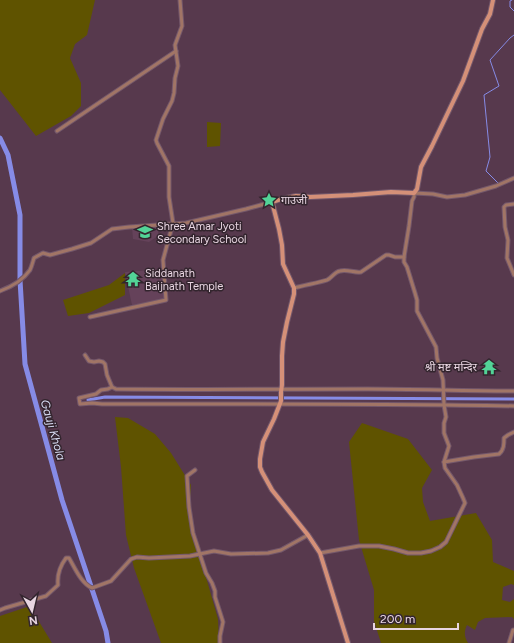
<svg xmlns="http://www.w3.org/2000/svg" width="514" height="643" font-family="Figtree,'Noto Sans Devanagari',sans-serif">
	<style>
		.built { fill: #65425a }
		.green { fill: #5f5300 }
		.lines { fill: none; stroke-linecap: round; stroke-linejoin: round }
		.stream { stroke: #868be6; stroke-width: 1 }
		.canal { stroke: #868be6; stroke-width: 3 }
		.river { stroke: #868be6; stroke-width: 5 }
		.street-casing { stroke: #74586b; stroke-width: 5 }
		.secondary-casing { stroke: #74586b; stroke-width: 6 }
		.street { stroke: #a17566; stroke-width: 3 }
		.secondary { stroke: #d59078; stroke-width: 4 }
		.labels { text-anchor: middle; stroke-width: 3; stroke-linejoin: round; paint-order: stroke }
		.poi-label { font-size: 11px; fill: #e8d5e1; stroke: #33252e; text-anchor: start }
		.water-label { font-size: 12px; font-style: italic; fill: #d7daf2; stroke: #33252e }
	</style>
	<rect width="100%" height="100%" fill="#57394d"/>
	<g class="built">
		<polygon points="158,225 158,236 149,242 133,239 132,227"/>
		<polygon points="163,269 165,300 132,305 125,272"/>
	</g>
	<g class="green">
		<polygon points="0,0 95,0 87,35 75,44 70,58 81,83 81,106 71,116 36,136 0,90"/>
		<polygon points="207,122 221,123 220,146 207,147"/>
		<polygon points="125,273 125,295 89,313 68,316 63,300 109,285"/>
		<polygon points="115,417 128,418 155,434 171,453 191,485 190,521 218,619 219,643 161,643 134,568 126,535 121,467"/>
		<path d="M362,423L408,439L432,470L422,488L423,502L430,521L476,513L492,540L493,562L514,571V585L511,584L503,587L502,600L510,602L514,599V619L512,617L485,618L478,622L475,630L467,625C464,631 464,637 468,643H381L374,621V590L359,540L349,442Z"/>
		<polygon points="27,607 38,620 52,643 0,643 0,616"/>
	</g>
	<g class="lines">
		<g class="stream">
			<polyline points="512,0 510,1 510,7 514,11"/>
			<polyline points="498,183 486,171 490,157 484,95 499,86 490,60 510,38 514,35"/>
		</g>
		<polyline class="canal" points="88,400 105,397 514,399"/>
		<polyline class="river" points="0,138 8,155 20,215 20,280 25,364 62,500 106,631 108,643"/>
		<g class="street-casing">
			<g id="street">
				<polyline points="57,131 176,51"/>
				<polyline points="514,204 506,205 504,207 505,227 508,240 507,258 514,275"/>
				<path d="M294,288C304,285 318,283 327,280C332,278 334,272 340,271C347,269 354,273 361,272L386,255H389L395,257H404"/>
				<path d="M0,291C11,287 23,280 30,270C32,266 33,261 34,258L43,253L50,255L72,249L91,243L112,229L129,227L186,223L246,209L272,202"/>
				<polyline points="90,317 166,300 163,260 173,223 169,197 169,166 157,143 156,140 163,119 172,101 174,93 175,78 178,66 175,45 182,26 180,0"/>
				<path d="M85,355L89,361L94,362L99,361L103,362L105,364L107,375L112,387L116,389C200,390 284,389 368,389C417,389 465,391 514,391"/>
				<path d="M112,387L108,389L101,390L96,394L79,398L80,404L92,403L102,404C239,404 377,403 514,406"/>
				<path d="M444,462L474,457L499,454C504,450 504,444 504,438L508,435L514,432"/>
				<polyline points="195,470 187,476 189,507 193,533 206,573 212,583 215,591 215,597 223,622 220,636 220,643"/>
				<polyline points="320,553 359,546 379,546 394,549 408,553 421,553 431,551 440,547 446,542 465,503 463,498 457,485 445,468 444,462 449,446 444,433 444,423 446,417 444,405 443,380 437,358 436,347 417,311 417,300 415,293 407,267 404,262 404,257 409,226 412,201 414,197 414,193 433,194 447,197 465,195 496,186 514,178"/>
				<path d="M0,610L5,608L46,596L58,585C57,575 60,566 66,558H69C75,568 81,583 92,588L111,581L131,559L137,557L149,558L190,556L214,551L231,554L268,553L281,550L308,535"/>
				<polyline points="509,643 513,630 514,630"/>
			</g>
		</g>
		<g class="secondary-casing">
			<polyline id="secondary" points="348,643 320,553 308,535 272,490 262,472 260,467 260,459 263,442 274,419 281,401 281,392 282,385 282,356 283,342 287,322 294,294 294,288 283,264 282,245 279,229 272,202 281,199 296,196 310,197 353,195 391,192 414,193 417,189 421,167 432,146 463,81 482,29 490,14 493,0"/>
		</g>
		<use href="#street" class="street"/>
		<use href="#secondary" class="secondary"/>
	</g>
	<defs>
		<g id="sight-bare" transform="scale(1.2)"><path d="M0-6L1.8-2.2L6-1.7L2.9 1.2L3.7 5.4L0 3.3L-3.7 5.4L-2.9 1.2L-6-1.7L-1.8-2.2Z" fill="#52d397" stroke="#33252e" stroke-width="2.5" paint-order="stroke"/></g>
		<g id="school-bare" transform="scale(1.2)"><path d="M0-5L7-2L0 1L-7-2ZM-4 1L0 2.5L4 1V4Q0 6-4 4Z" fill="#52d397" stroke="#33252e" stroke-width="2.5" paint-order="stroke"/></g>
		<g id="temple-bare" transform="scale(1.2)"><path d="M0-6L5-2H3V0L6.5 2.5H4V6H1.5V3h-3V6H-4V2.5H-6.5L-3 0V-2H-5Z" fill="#52d397" stroke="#33252e" stroke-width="2.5" paint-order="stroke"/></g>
	</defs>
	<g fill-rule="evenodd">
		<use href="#sight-bare" x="269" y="200"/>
		<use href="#school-bare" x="145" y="232"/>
		<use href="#temple-bare" x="133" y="279"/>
		<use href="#temple-bare" x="489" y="367"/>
	</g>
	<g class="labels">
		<g class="poi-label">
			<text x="281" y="204">गाउजी</text>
			<text x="157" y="230">Shree Amar Jyoti<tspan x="157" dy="13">Secondary School</tspan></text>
			<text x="145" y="277">Siddanath<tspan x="145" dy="13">Baijnath Temple</tspan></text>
			<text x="477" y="371" text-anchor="end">श्री मष्ट मन्दिर</text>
		</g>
		<g class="water-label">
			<text transform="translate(53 430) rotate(74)" y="4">Gauji Khola</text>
		</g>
	</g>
	<g transform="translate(32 611) rotate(172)" stroke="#33252e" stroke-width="3" paint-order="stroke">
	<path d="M0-3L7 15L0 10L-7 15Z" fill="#e8d5e1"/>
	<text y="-6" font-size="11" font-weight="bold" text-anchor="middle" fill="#e8d5e1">N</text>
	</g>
	<path d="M374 623v6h84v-6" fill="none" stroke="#e8d5e1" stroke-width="2"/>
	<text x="380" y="623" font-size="12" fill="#e8d5e1" stroke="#33252e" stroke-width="3" paint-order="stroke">200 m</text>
</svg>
